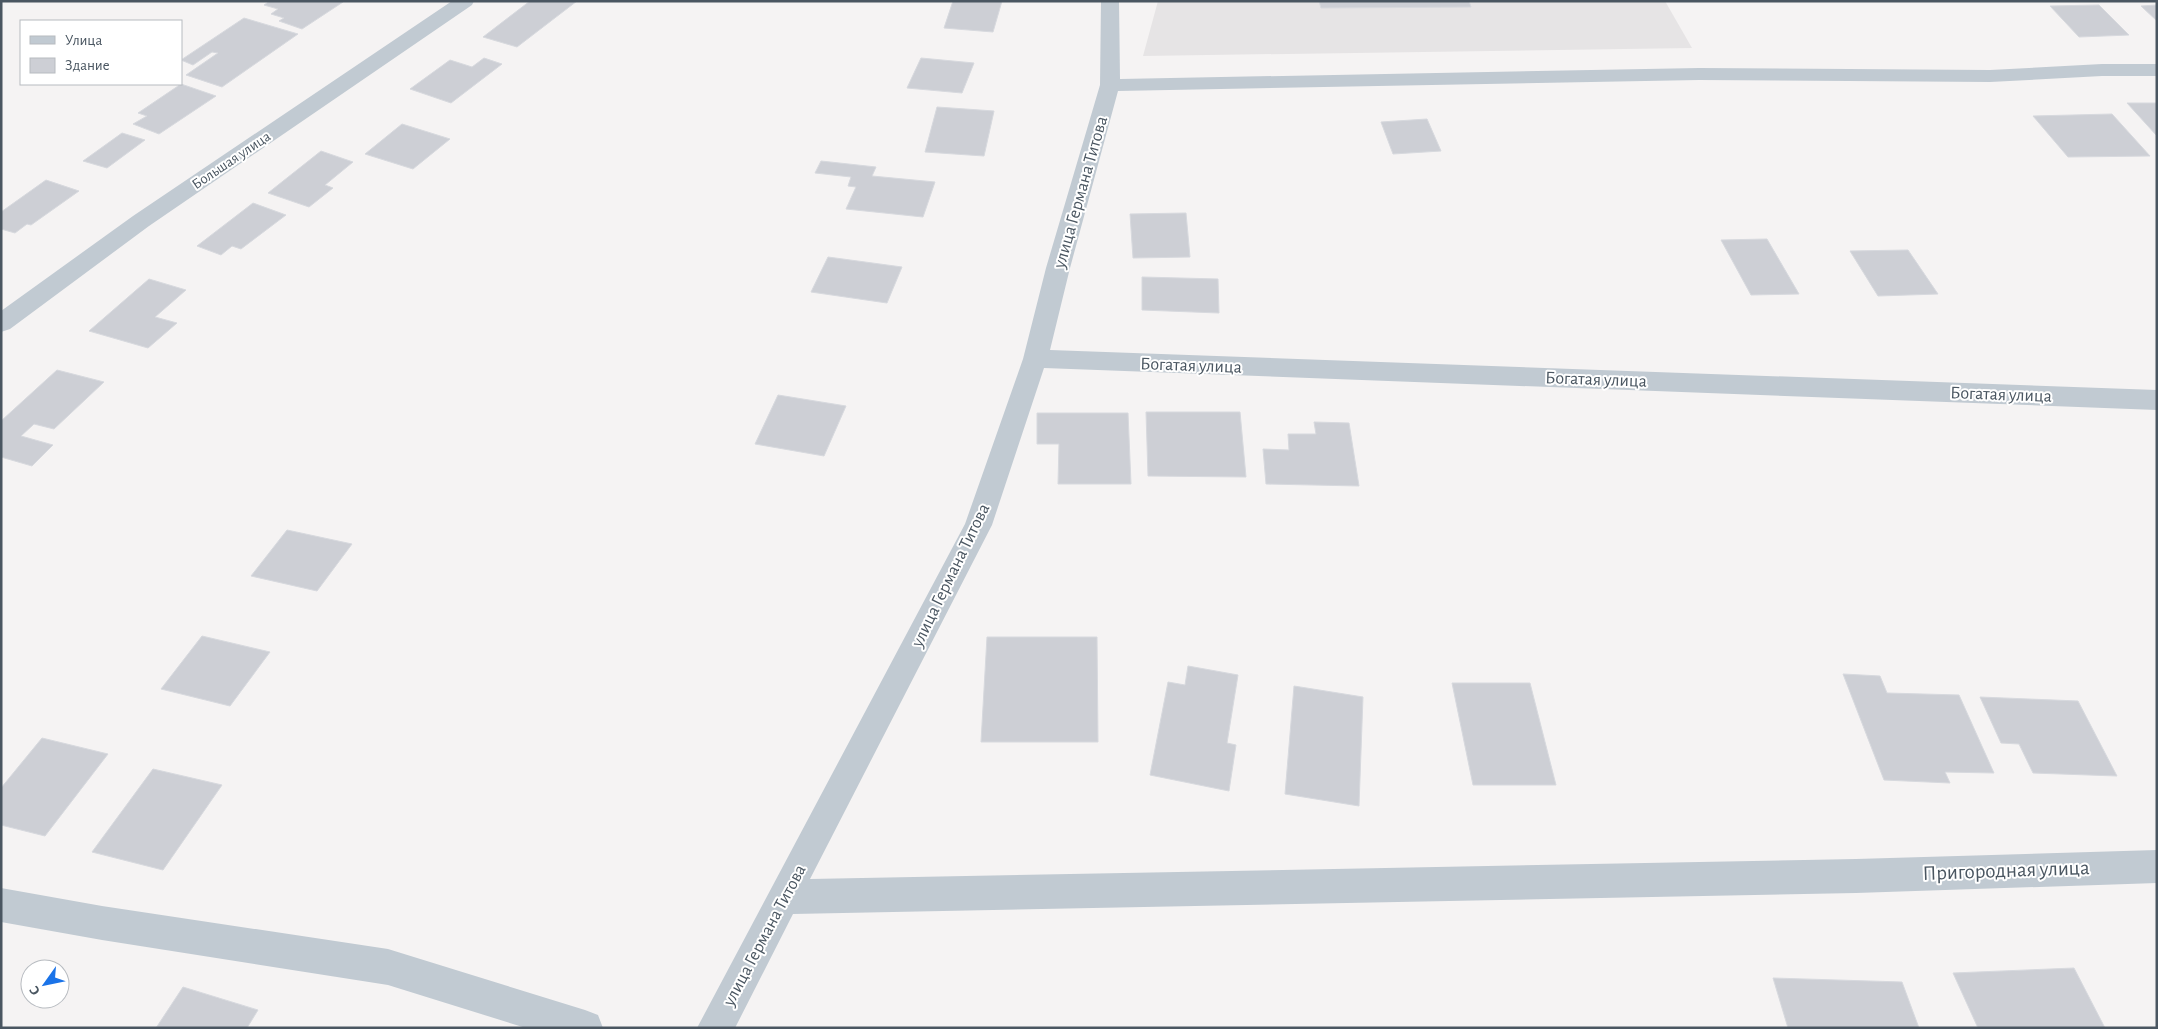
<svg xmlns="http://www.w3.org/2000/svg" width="2158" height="1029" font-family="'Alegreya Sans',sans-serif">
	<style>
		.education { fill: #e6e4e5 }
		.building { fill: #cdcfd5; stroke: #d7d9de }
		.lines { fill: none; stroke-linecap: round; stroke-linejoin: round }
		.minor { fill: #c1cad2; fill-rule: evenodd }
		.labels { text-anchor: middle; stroke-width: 4; stroke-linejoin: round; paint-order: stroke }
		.far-street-label { font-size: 15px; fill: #4a5661; stroke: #fff }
		.street-label { font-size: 18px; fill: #4a5661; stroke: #fff }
		.near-street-label { font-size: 21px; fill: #4a5661; stroke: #fff }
	</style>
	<rect width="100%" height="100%" fill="#f5f3f3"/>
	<polygon class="education" points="1158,1 1665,1 1692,48 1143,56"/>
	<g class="building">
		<polygon points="270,1 341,1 343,2 302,29 279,21 284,18 271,14 278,9 264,5"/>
		<polygon points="530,1 577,1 517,47 483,37"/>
		<polygon points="953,1 1002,1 993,32 944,28"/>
		<polygon points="1319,1 1469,1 1471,7 1321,8"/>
		<polygon points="2099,5 2129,35 2079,37 2050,6"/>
		<polygon points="2157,5 2157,21 2141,6"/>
		<polygon points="244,18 298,34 222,87 186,75 218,53 212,52 193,65 181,60"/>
		<polygon points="484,58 502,64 451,103 410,89 450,60 472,67"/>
		<polygon points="921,58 974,63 962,93 907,88"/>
		<polygon points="181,84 216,96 159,134 133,124 147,116 138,113"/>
		<polygon points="2127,103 2157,103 2157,136"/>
		<polygon points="937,107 994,111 984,156 925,152"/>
		<polygon points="2112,114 2150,156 2068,157 2033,116"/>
		<polygon points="1427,119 1441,151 1393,154 1381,122"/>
		<polygon points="402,124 450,139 413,169 365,154"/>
		<polygon points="122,133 145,140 107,168 83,161"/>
		<polygon points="321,151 353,162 325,185 333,188 309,207 268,193"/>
		<polygon points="821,161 876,167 872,176 935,182 923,217 846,209 856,187 848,186 851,177 815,173"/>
		<polygon points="46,180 79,191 31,225 27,224 15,233 1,229 1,212"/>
		<polygon points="253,203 286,215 241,249 232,246 221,255 197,246"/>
		<polygon points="1186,213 1190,257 1133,258 1130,214"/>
		<polygon points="1767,239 1799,294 1751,295 1721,240"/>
		<polygon points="1908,250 1938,294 1878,296 1850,251"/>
		<polygon points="828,257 902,267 887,303 811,292"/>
		<polygon points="1142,277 1218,279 1219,313 1142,310"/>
		<polygon points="149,279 186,290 155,317 177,323 148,348 89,331"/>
		<polygon points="57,370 104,382 54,429 34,424 21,436 53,445 32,466 1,457 1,421"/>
		<polygon points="778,395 846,406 824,456 755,444"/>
		<polygon points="1146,412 1240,412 1246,477 1148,476"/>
		<polygon points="1037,413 1128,413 1131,484 1058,484 1059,444 1037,444"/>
		<polygon points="1314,422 1349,423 1359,486 1266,484 1263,449 1289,450 1288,434 1316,434"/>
		<polygon points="287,530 352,544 317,591 251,576"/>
		<polygon points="202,636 270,652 230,706 161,689"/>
		<polygon points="987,637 1097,637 1098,742 981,742"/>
		<polygon points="1188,666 1238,675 1227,743 1236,745 1229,791 1150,775 1168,682 1185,685"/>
		<polygon points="1843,674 1880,676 1887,693 1959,695 1994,773 1945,772 1950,783 1884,780"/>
		<polygon points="1452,683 1530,683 1556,785 1473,785"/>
		<polygon points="1294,686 1363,697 1359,806 1285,794"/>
		<polygon points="1980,697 2078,701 2117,776 2033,773 2019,744 2001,743"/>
		<polygon points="42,738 108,754 45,836 1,825 1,788"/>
		<polygon points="153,769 222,785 163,870 92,852"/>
		<polygon points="2074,968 2105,1028 1978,1028 1953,973"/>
		<polygon points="1773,978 1902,982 1919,1028 1788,1028"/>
		<polygon points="183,987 258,1010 247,1028 156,1028"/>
	</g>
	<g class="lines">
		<g class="minor">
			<polygon points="452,1 474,1 472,5 149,226 10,329 1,332 1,311 133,216"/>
			<polygon points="1101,1 1119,1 1120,79 1699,68 1990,70 2102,64 2157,64 2157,76 2102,76 1990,82 1699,80 1118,91 1070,268 1050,350 2157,390 2157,410 1044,368 992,525 810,879 1856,859 2157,850 2157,883 1856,893 793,914 735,1028 697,1028 965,524 1023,359 1046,268 1100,85"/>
			<polygon points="1,888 102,906 388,949 585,1010 598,1015 603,1028 526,1028 388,985 102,940 1,922"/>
		</g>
	</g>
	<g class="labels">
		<g class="far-street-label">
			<text transform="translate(231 160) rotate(-34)" y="5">Большая улица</text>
		</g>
		<g class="street-label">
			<text transform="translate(1080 192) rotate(-74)" y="6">улица Германа Титова</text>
			<text transform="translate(1191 365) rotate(2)" y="6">Богатая улица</text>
			<text transform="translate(1596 379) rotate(2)" y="6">Богатая улица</text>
			<text transform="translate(2001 394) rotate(2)" y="6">Богатая улица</text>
			<text transform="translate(950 575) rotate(-64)" y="6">улица Германа Титова</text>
			<text transform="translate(764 935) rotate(-62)" y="6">улица Германа Титова</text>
		</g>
		<g class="near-street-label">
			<text transform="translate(2006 870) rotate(-2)" y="7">Пригородная улица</text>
		</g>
	</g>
	<rect width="2158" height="1029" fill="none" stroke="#4a5661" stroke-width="5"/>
	<rect x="20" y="20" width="162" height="65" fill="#ffffff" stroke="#b7bbc0"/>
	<rect x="30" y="36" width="25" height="8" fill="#c1cad2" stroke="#b7bbc0"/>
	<text x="65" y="45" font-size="15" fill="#4a5661">Улица</text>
	<rect x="30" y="58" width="25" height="15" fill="#cdcfd5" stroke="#b7bbc0"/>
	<text x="65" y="70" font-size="15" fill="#4a5661">Здание</text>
	<g transform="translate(45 984) rotate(237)"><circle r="24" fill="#ffffff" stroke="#b7bbc0"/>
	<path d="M0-4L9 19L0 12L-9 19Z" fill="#1a73e8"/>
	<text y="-8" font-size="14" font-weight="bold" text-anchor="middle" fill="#4a5661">С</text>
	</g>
</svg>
